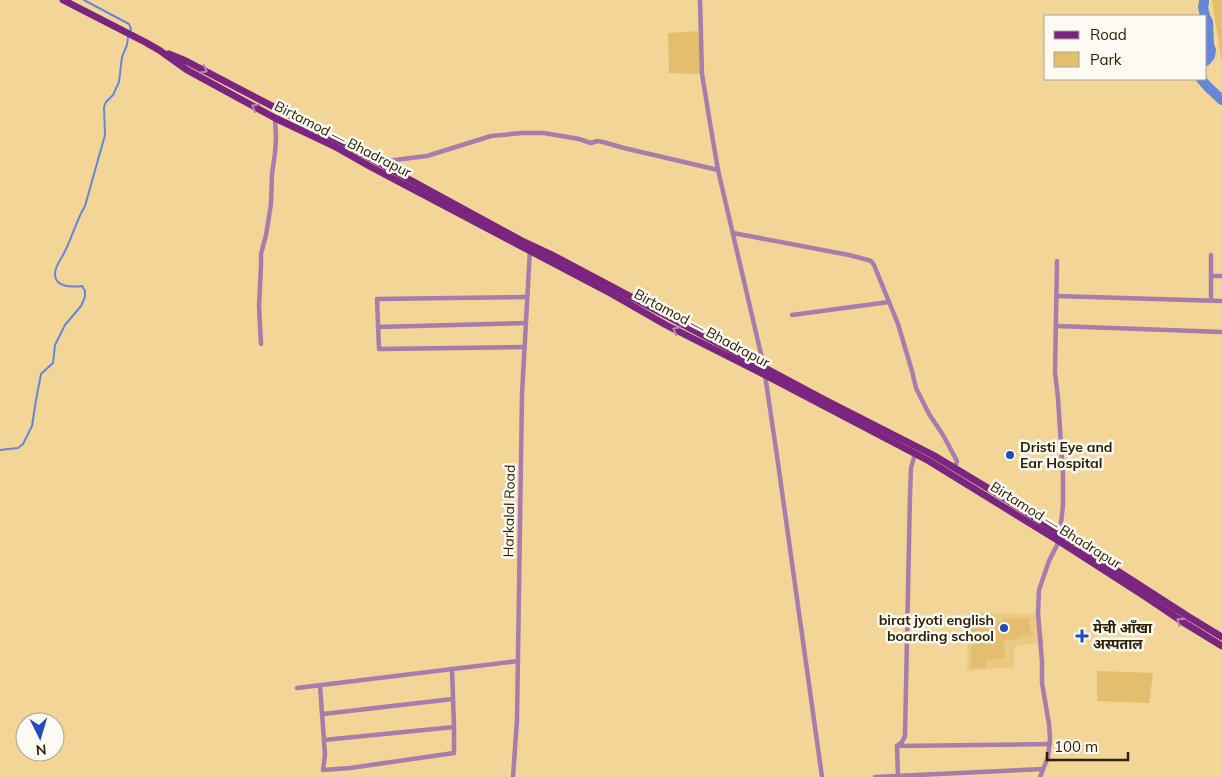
<svg xmlns="http://www.w3.org/2000/svg" width="1222" height="777" font-family="Mulish,'Noto Sans Devanagari',sans-serif">
	<style>
		.built { fill: #eac983 }
		.green { fill: #e3be6d }
		.lines { fill: none; stroke-linecap: round; stroke-linejoin: round }
		.stream { stroke: #6487d8; stroke-width: 2 }
		.river { stroke: #6487d8; stroke-width: 10 }
		.minor { stroke: #a97cab; stroke-width: 4.5 }
		.primary { stroke: #7a2680; stroke-width: 7 }
		.oneway { stroke: #b585b4 }
		.poi-dot { fill: #244bb9; stroke: #fdfaf4; stroke-width: 2 }
		.labels { text-anchor: middle; stroke-width: 5; stroke-linejoin: round; paint-order: stroke }
		.street-label { font-size: 14px; fill: #2d2208; stroke: #fdfaf4 }
		.poi-label { font-size: 14px; font-weight: bold; fill: #2d2208; stroke: #fdfaf4; text-anchor: start }
	</style>
	<rect width="100%" height="100%" fill="#f3d597"/>
	<polygon class="built" points="968,613 1039,614 1044,642 1014,646 1014,667 967,671"/>
	<g class="green">
		<polygon points="1212,0 1222,0 1222,62 1212,1"/>
		<polygon points="701,31 702,74 669,73 668,33"/>
		<polygon points="986,615 986,620 991,620 991,622 1003,622 1003,619 1029,618 1031,635 1020,636 1020,638 1004,641 1005,658 986,660 986,667 971,669 971,617"/>
		<polygon points="1097,671 1153,673 1149,703 1097,701"/>
	</g>
	<g class="lines">
		<path class="stream" d="M0,450L18,448L23,444L32,426L36,400L41,374L53,363L55,345L65,325L81,306L85,297V291L82,286C73,287 56,288 55,275C54,267 61,260 64,253C72,238 76,221 85,206L105,135L104,107L106,102L113,95L119,82L122,57L127,45L128,37L131,29L129,24L84,0"/>
		<g class="river">
			<polyline points="1204,0 1204,3 1203,7 1205,16"/>
			<polyline points="1206,18 1208,22 1209,45 1211,50 1210,56 1206,61"/>
			<polyline points="1201,79 1208,87 1222,100"/>
		</g>
		<g class="minor">
			<polyline points="700,0 702,74 711,129 718,170 764,367"/>
			<polyline points="378,162 427,156 491,136 522,133 544,133 579,139 591,143 597,141 603,142 624,148 718,170"/>
			<polyline points="733,233 849,255 868,260 871,261 874,265 898,324 912,371 916,388 929,414 943,435 957,461 955,468"/>
			<polyline points="1211,255 1211,301"/>
			<polyline points="1211,276 1222,276"/>
			<polyline points="1057,296 1222,301"/>
			<polyline points="792,315 889,302"/>
			<polyline points="1057,326 1222,332"/>
			<polyline points="378,327 526,323"/>
			<polyline points="261,344 259,306 261,266 261,254 266,235 271,204 272,174 275,153 276,138 275,118"/>
			<polyline points="525,347 379,349 377,299 527,297"/>
			<polyline points="765,375 777,456 822,777"/>
			<polyline points="915,454 911,468 910,494 905,736 902,742 897,746 1050,744"/>
			<polyline points="320,685 325,755 323,770 350,768 454,753 454,727 452,669"/>
			<polyline points="297,688 518,661"/>
			<polyline points="323,714 453,699"/>
			<polyline points="324,740 454,727"/>
			<polyline points="897,746 898,776"/>
			<polyline points="513,777 517,720 522,394 530,249"/>
			<polyline points="875,777 1043,769"/>
			<polyline points="1040,777 1048,757 1050,738 1049,724 1042,683 1042,662 1038,613 1039,590 1049,561 1059,541 1063,505 1063,476 1058,398 1055,372 1057,261"/>
		</g>
		<g class="primary">
			<polyline points="63,0 145,42 159,50 187,70 275,118 334,146 371,167 612,294 666,325 765,375 929,461 1059,541 1146,597 1186,624 1222,646"/>
			<polyline points="169,54 186,61 337,140 524,242 554,256 825,400 933,455 1001,496 1189,617 1222,637"/>
		</g>
	</g>
	<defs><path id="oneway-chevron" d="M-2-3.5L2.5 0L-2 3.5" fill="none" stroke-width="1.6" stroke-linecap="round" stroke-linejoin="round" transform="scale(1.25)"/></defs>
	<g class="oneway">
		<use href="#oneway-chevron" transform="translate(204 70) rotate(28)"/>
		<use href="#oneway-chevron" transform="translate(255 107) rotate(-151)"/>
		<use href="#oneway-chevron" transform="translate(676 330) rotate(-154)"/>
		<use href="#oneway-chevron" transform="translate(1180 621) rotate(-146)"/>
	</g>
	<g class="poi-dot">
		<circle cx="1010" cy="455" r="5"/>
		<circle cx="1004" cy="628" r="5"/>
		<path d="M1079.5 628.5h5v5h5v5h-5v5h-5v-5h-5v-5h5z"/>
	</g>
	<g class="labels">
		<g class="street-label">
			<text transform="translate(343 139) rotate(27)" y="5">Birtamod — Bhadrapur</text>
			<text transform="translate(702 328) rotate(28)" y="5">Birtamod — Bhadrapur</text>
			<text transform="translate(509 511) rotate(-89)" y="5">Harkalal Road</text>
			<text transform="translate(1056 525) rotate(32)" y="5">Birtamod — Bhadrapur</text>
		</g>
		<g class="poi-label">
			<text x="1020" y="452">Dristi Eye and<tspan x="1020" dy="16">Ear Hospital</tspan></text>
			<text x="994" y="625" text-anchor="end">birat jyoti english<tspan x="994" dy="16">boarding school</tspan></text>
			<text x="1093" y="633">मेची आँखा<tspan x="1093" dy="16">अस्पताल</tspan></text>
		</g>
	</g>
	<rect x="1044" y="15" width="162" height="65" fill="#fdfaf4" stroke="#aaa496"/>
	<rect x="1054" y="31" width="25" height="8" fill="#7a2680" stroke="#aaa496"/>
	<text x="1090" y="40" font-size="15" fill="#2d2208">Road</text>
	<rect x="1054" y="52" width="25" height="15" fill="#e3be6d" stroke="#aaa496"/>
	<text x="1090" y="65" font-size="15" fill="#2d2208">Park</text>
	<g transform="translate(40 737) rotate(175)"><circle r="24" fill="#fdfaf4" stroke="#aaa496"/>
	<path d="M0-4L9 19L0 12L-9 19Z" fill="#244bb9"/>
	<text y="-8" font-size="14" font-weight="bold" text-anchor="middle" fill="#2d2208">N</text>
	</g>
	<path d="M1047 752v8h81v-8" fill="none" stroke="#2d2208" stroke-width="2.5"/>
	<text x="1054" y="752" font-size="15" fill="#2d2208" stroke="#fdfaf4" stroke-width="4" paint-order="stroke">100 m</text>
</svg>
